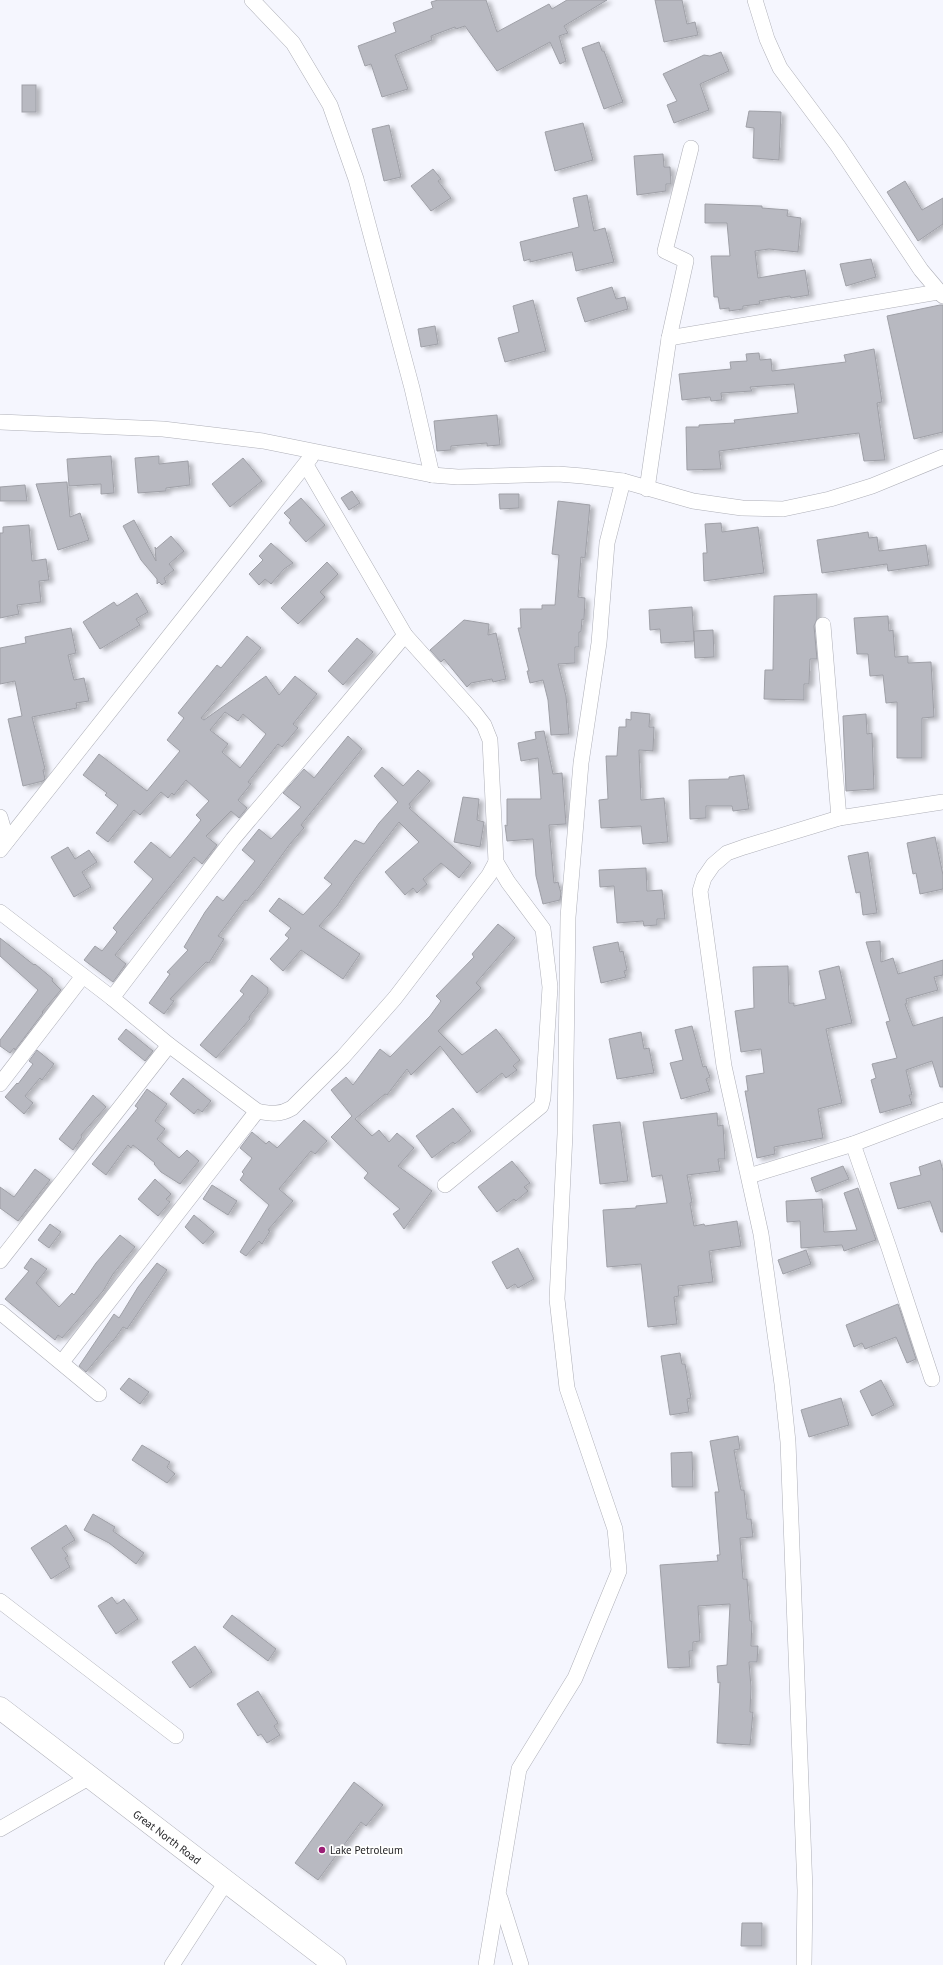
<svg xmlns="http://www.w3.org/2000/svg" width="943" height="1965" font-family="'PT Sans',sans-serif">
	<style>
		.building { fill: #b8b9c1; stroke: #9fa0a7; fill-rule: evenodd; filter: url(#shadow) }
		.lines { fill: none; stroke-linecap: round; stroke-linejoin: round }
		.minor-casing { stroke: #afb0b8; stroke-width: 16 }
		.trunk-casing { stroke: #afb0b8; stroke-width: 23 }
		.minor { stroke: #fff; stroke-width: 15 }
		.trunk { stroke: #fff; stroke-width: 22 }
		.poi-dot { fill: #9b1f76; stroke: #fff; stroke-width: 1.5 }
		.labels { text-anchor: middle; stroke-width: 3.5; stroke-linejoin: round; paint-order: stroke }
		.street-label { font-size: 11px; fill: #1e1e21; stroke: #fff }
		.poi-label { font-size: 11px; fill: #1e1e21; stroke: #fff; text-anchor: start }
	</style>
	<defs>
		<filter id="shadow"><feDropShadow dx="4.5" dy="2.5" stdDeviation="2" flood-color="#0004"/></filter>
	</defs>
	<rect width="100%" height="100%" fill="#f5f6fe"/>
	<g class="building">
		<polygon points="438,0 486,0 497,32 549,4 552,9 567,0 607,0 564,26 568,33 559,36 566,61 560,64 550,42 497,71 465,26 456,29 455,27 431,36 432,40 395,55 408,89 382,97 371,64 365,66 358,46 396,32 393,23 433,8 431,2"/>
		<polygon points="655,0 682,0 687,24 695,22 698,35 664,42"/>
		<polygon points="599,42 602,51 604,51 623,102 604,109 582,48"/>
		<polygon points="721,52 729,71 700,84 709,110 674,123 667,105 677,101 663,74 704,55 710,56"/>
		<rect x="22" y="85" width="14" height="27"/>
		<polygon points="749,111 781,112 779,160 753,158 754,128 746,127"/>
		<polygon points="583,123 593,160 555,171 545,132"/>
		<polygon points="389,125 401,177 384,181 372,129"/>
		<polygon points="663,154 664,167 670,167 671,184 666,184 666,191 637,195 634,156"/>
		<polygon points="433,169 441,179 438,181 451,198 431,211 411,186"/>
		<polygon points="905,181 922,210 943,198 943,224 918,241 887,192"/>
		<polygon points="587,195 594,231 605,228 614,262 576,271 572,252 530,262 530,259 524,261 520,242 579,227 573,198"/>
		<polygon points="705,204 762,206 762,208 788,210 787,216 801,218 798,252 769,249 755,251 758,278 805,270 809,295 791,298 790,296 759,301 760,304 743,306 743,309 729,311 729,308 720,309 718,297 714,297 711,256 730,256 727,223 705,223"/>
		<polygon points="871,259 876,277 846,286 840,264"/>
		<polygon points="612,287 616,299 625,297 628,309 585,322 577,298"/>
		<polygon points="533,300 546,351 505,362 498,338 519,332 513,306"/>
		<polygon points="940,305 943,305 943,432 914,439 887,316"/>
		<polygon points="435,326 438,344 421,347 418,329"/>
		<polygon points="874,349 882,402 877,403 885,460 864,461 859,433 719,451 721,469 687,470 686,427 699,427 699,425 735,423 734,420 798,413 794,384 750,387 752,391 721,393 722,400 711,401 710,397 682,400 679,374 731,369 730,362 747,361 746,354 759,353 760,360 771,359 772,371 846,362 844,355"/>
		<polygon points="497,415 500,445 487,446 487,443 451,446 451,450 437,451 434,421"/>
		<polygon points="111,456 114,493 101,494 101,484 69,486 67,459"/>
		<polygon points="159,456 159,464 188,461 190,485 166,488 166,491 138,493 135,458"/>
		<polygon points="243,458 262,481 230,507 212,484"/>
		<polygon points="67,482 70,517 80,513 89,540 58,550 36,484"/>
		<polygon points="25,485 27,501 0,501 0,487"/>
		<polygon points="352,491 360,503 349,510 341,498"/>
		<polygon points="499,494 519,494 519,508 500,509"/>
		<polygon points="301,498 325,525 306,542 289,523 291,520 284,513"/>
		<polygon points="558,501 590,505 585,558 581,557 578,597 585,598 584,620 582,619 581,632 579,632 579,647 575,647 575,663 558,664 566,696 569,734 551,735 548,700 543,680 530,683 527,671 529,671 518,628 521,628 520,609 542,609 542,605 555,605 559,555 552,554"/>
		<polygon points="134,520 156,561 155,547 156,549 171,536 184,551 169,564 174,570 164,578 166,582 162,585 159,582 157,584 157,579 141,560 123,526"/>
		<polygon points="721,523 722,532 758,527 764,573 704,581 703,553 707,553 705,524"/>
		<polygon points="29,525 32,561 46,559 49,580 39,581 41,602 17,605 19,614 0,618 0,533 3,533 3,527"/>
		<polygon points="868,532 869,538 877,537 879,551 926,545 929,565 888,571 887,564 822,573 817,540"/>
		<polygon points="271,543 293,563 284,569 271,584 265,579 259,585 249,574 263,560 259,556"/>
		<polygon points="327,562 338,574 320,592 325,597 298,624 281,608"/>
		<polygon points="137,593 148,612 136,619 140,625 100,649 83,622 114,602 117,606"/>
		<polygon points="817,594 817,619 814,626 817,659 810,659 809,684 804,684 804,700 764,699 765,670 773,670 774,596"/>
		<polygon points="692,607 694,641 661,643 660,629 650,630 649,610"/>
		<polygon points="888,616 889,631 893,630 895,657 908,656 908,663 931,662 934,717 922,718 922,758 897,758 897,702 886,703 883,675 870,676 868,654 857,654 854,618"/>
		<polygon points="464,620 489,624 488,635 496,633 506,679 493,682 492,679 471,683 467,687 444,659 441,662 430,650"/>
		<polygon points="71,628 76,653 68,655 74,680 84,678 89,701 76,703 77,708 32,717 45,769 43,770 45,779 43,781 23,786 8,719 22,716 15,681 0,684 0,648 26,643 25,637"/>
		<polygon points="713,630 714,657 695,658 694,631"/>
		<path d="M247,636L261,648L201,718L204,720L266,676L279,695L295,676L317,694L293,724L298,728L282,747L278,744L248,782L251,784L238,800L247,808L239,818L231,811L206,836L217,845L202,864L194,857L115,955L126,964L113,982L84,960L95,946L102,951L117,932L113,928L153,879L134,862L151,842L170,858L201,820L196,815L209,801L186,780L174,795L172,793L168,798L161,792L140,815L134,810L108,842L96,833L118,805L105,795L107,793L83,775L99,754L147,791L180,751L167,740L184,718L178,713L217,665L221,668ZM225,712L238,721L243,714L266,734L240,768L222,752L228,744L210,730Z"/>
		<polygon points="357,638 373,652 343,685 328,671"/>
		<polygon points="631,712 650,714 649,727 654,727 653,751 639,750 641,800 664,798 668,842 643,844 641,826 601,828 599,800 608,799 606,756 617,756 619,727 626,727 626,719 631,720"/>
		<polygon points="866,714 867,734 872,733 874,789 846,791 843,716"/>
		<polygon points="544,731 553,774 562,773 566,824 549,825 554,883 558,882 561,893 560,900 543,904 536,876 533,839 507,841 505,825 507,826 507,799 541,799 538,758 521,761 518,743 536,739 535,732"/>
		<polygon points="348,736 362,749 301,825 304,828 290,844 258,888 247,901 245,900 218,936 224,939 209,963 206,962 170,999 174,1001 164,1014 149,1003 170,974 167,972 188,950 184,947 205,912 217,896 223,901 255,861 242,850 259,829 271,839 301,807 283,793 304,769 314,778"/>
		<polygon points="382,767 403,786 418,770 430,781 409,804 411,807 409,808 471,863 459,878 441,863 423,879 427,884 417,893 413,888 405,895 385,872 419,842 399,822 356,878 337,906 319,926 360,954 343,979 301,950 283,971 270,959 289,938 285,935 291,928 269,911 279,898 303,915 332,884 324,878 355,840 364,844 379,823 398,802 374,776"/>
		<polygon points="744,775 749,809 733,811 732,806 706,806 706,818 690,819 689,780 729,779 729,777"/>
		<polygon points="463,797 479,799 477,820 484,822 480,847 454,842"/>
		<polygon points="935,837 943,875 943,889 920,894 916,873 913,874 907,843"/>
		<polygon points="68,847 75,859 89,850 97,862 82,872 91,887 74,897 51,857"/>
		<polygon points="868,852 877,913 863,915 860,892 856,893 848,856"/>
		<polygon points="646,868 647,891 662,890 665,919 657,919 657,925 644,926 643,921 617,923 614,886 600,887 599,870"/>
		<polygon points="498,924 515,938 476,983 481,988 438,1031 462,1055 496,1029 520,1060 513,1066 517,1070 506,1078 502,1073 477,1093 440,1046 411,1075 407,1069 387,1095 385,1094 355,1119 372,1136 379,1130 389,1142 397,1133 414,1148 398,1166 432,1191 404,1229 393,1214 400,1209 364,1178 368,1173 331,1137 352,1116 331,1090 346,1077 353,1085 380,1049 390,1057 430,1016 441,1001 436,996 474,957 472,954"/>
		<polygon points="0,938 34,965 35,964 53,979 52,981 61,990 42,1012 43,1013 15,1050 14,1048 10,1053 0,1046 0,1040 38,990 0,956"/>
		<polygon points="880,941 881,962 893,958 898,974 943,960 943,975 934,977 938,990 906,999 907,1003 905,1004 913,1026 943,1017 943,1087 940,1087 932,1061 906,1070 912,1095 909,1095 912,1104 880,1113 871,1080 876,1078 872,1064 897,1058 886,1022 890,1021 866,942"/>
		<polygon points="618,942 620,952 623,951 627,970 624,971 626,977 601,983 593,947"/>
		<polygon points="788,966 789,1003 794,1003 794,1006 826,999 819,971 839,966 852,1023 826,1029 842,1103 818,1109 823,1138 774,1147 775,1154 757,1158 745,1091 748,1091 746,1076 764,1073 761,1049 741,1052 735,1011 754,1008 753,967"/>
		<polygon points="252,975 268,988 268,993 249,1017 250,1019 216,1058 200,1045 244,994 240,991"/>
		<polygon points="692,1026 703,1067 706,1066 710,1077 706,1079 710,1091 681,1099 670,1063 683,1060 675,1030"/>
		<polygon points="126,1029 153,1051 145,1061 118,1039"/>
		<polygon points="641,1032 644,1049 649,1048 654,1073 617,1079 609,1039"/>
		<polygon points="37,1050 54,1064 42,1080 40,1078 25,1096 33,1103 24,1114 5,1097 17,1083 18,1084 33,1064 29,1061"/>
		<polygon points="183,1078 211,1101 202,1112 198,1109 194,1114 170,1094"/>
		<polygon points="147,1089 167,1104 155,1121 165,1129 157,1139 179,1158 187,1150 199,1161 180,1184 161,1172 154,1164 155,1163 133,1145 131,1148 128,1145 106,1175 92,1164 138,1108 135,1106"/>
		<polygon points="93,1095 106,1107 81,1135 82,1137 73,1150 59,1139"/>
		<polygon points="453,1108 471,1131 455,1144 453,1142 432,1158 416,1136"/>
		<polygon points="717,1113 718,1126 723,1125 725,1159 718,1159 720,1171 687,1175 692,1202 690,1203 694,1226 704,1224 705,1226 737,1221 741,1246 709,1251 713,1282 678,1286 679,1296 674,1297 677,1324 648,1327 641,1264 607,1267 603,1210 636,1208 636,1206 667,1203 662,1175 652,1177 643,1122"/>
		<polygon points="304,1120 327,1141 315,1154 311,1151 279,1189 293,1201 268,1230 270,1231 262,1244 259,1241 246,1256 240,1252 269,1205 240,1180 244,1174 242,1172 252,1158 240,1148 252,1132 266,1144 269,1141 277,1148"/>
		<polygon points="620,1122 628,1181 600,1184 593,1125"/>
		<polygon points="940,1160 943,1171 943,1232 941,1232 930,1201 898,1209 890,1183 921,1175 919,1167"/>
		<polygon points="512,1161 530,1183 524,1187 528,1191 516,1201 514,1199 497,1212 478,1187"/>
		<polygon points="843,1166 849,1179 816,1192 811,1178"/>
		<polygon points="35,1169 50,1180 18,1221 0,1208 0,1187 14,1197"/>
		<polygon points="155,1179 171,1194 166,1199 170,1202 158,1216 138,1199"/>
		<polygon points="212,1185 237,1201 228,1215 203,1199"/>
		<polygon points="858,1188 876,1240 844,1251 842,1245 801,1248 800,1221 787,1222 786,1201 822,1199 824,1232 857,1230 844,1193"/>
		<polygon points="194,1215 214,1232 203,1244 185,1227"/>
		<polygon points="50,1224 61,1232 49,1248 38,1240"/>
		<polygon points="120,1235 135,1247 113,1274 103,1291 62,1338 58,1335 55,1340 5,1299 29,1271 24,1268 31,1258 47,1269 36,1283 59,1307 72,1293 74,1295 96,1263"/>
		<polygon points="518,1248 534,1279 518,1288 515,1284 507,1289 492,1262"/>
		<polygon points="806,1250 811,1264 783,1274 778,1260"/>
		<polygon points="157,1263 167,1270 127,1329 123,1327 113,1341 112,1341 86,1372 79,1366 114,1314 119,1318 138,1287"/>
		<polygon points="898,1304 916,1359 907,1363 896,1337 865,1349 862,1343 854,1347 846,1325"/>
		<polygon points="680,1353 682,1364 685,1364 691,1398 687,1399 689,1412 670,1415 661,1356"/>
		<polygon points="129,1378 149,1392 140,1404 120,1389"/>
		<polygon points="881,1380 894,1405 872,1416 860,1391"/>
		<polygon points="841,1398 849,1425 809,1437 801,1410"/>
		<polygon points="738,1436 740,1449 734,1450 741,1490 744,1490 747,1519 751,1519 753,1537 740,1538 743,1579 747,1579 750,1621 752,1621 751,1646 758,1646 757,1662 749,1662 751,1687 750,1712 753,1712 750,1745 717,1743 720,1682 718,1683 717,1666 727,1665 730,1604 698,1606 700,1641 693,1642 693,1651 689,1651 690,1667 668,1668 660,1565 718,1561 717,1555 720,1555 715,1492 719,1492 710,1441"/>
		<polygon points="142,1445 170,1462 167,1467 175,1474 167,1483 132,1460"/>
		<polygon points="692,1452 693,1487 672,1487 671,1453"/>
		<polygon points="93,1514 115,1527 113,1531 144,1553 136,1564 109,1543 84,1530"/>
		<polygon points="66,1525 75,1540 62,1548 68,1556 65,1558 70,1567 51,1579 31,1548"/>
		<polygon points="112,1597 117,1604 124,1599 138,1619 116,1634 98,1606"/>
		<polygon points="232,1615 276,1649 268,1661 223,1627"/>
		<polygon points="195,1646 212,1672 190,1688 172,1662"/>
		<polygon points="258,1691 278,1723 274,1726 280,1735 267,1743 261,1734 258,1736 237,1704"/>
		<polygon points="354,1782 383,1805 366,1826 361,1822 318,1880 295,1863"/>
		<polygon points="742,1923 762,1923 762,1946 741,1946"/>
	</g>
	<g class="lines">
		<g class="minor-casing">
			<g id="minor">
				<polyline points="252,0 293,43 330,105 356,179 412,388 432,475"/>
				<polyline points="755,0 767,39 780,68 838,146 921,270 943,296"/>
				<polyline points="669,338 938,292"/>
				<polyline points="0,422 163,429 263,441 432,475 458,477 558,474 583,476 623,481 693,501 742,508 783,509 830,499 872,486 943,457"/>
				<polyline points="647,489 669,338 686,261 665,251 691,148"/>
				<polyline points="823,625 839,818"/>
				<polyline points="405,635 474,712 484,725 490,740 496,862 508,882 543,929 550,987 543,1098 541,1106 445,1185"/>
				<polyline points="0,817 7,841"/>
				<polyline points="0,850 311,457"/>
				<polyline points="0,912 112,998 233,839 405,635 306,465"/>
				<path d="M112,998L169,1045L257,1111C270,1114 280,1115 292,1108L343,1057L395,998L489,875L496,862"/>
				<polyline points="0,1084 83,976"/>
				<polyline points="853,1144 889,1248 932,1379"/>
				<polyline points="749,1176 853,1144 943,1110"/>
				<polyline points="0,1261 169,1045"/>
				<polyline points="0,1312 99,1394"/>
				<polyline points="62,1362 257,1111"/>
				<polyline points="0,1601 176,1736"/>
				<polyline points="0,1829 90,1777"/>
				<polyline points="500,1898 521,1965"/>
				<polyline points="172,1965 226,1882"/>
				<polyline points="486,1965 519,1769 575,1678 619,1571 615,1529 567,1388 557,1299 565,1134 568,917 581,763 599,643 607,543 623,481"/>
				<polyline points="804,1965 805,1890 788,1442 782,1384 761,1234 724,1066 700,891 704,878 713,865 727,853 744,847 839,818 943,802"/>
			</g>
		</g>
		<g class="trunk-casing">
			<polyline id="trunk" points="0,1708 335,1965"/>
		</g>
		<use href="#minor" class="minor"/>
		<use href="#trunk" class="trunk"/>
	</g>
	<circle class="poi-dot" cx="322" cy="1850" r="4"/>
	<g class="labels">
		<g class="street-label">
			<text transform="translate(167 1837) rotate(37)" y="4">Great North Road</text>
		</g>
		<g class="poi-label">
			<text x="330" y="1854">Lake Petroleum</text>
		</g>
	</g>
</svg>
